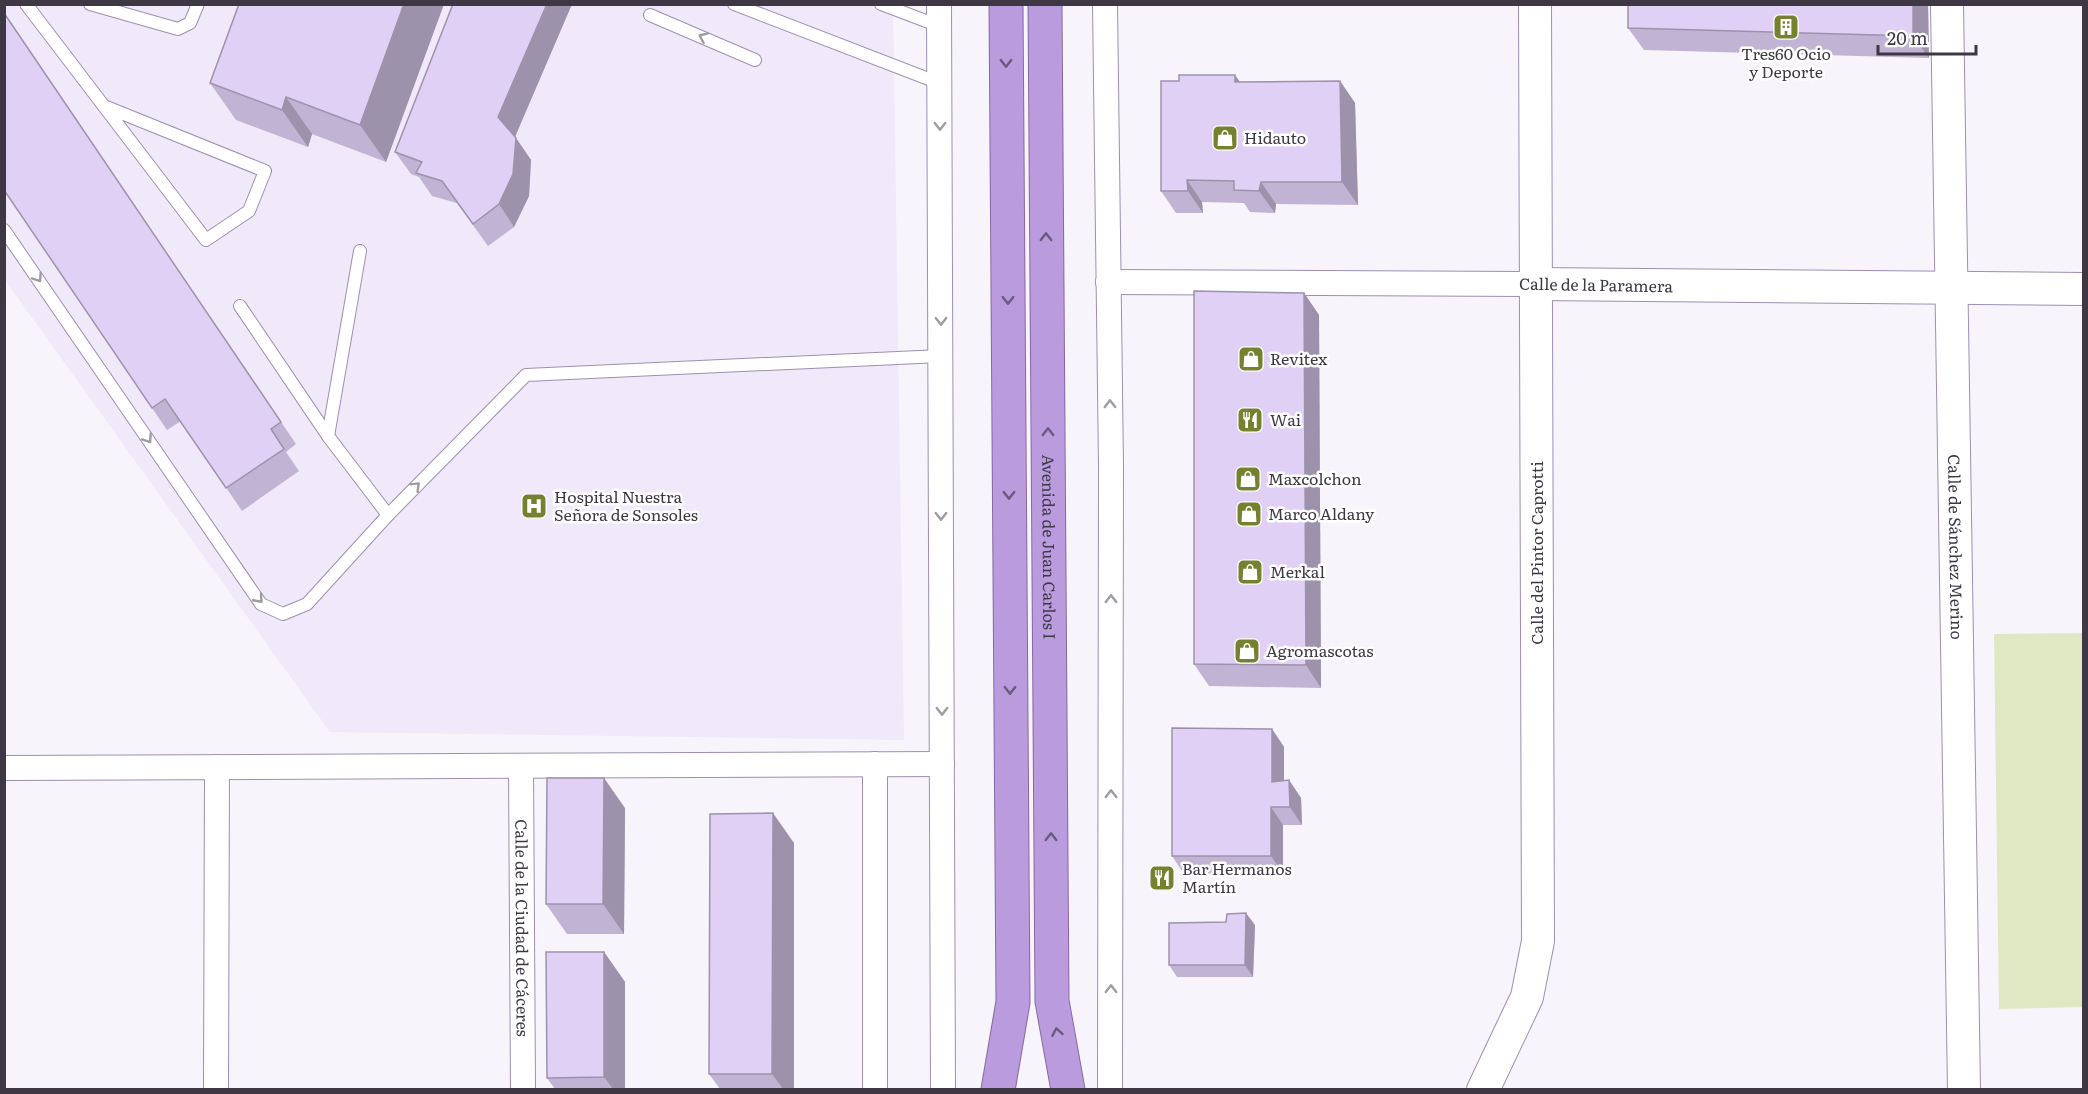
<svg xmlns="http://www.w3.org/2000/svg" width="2088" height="1094" font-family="Literata,serif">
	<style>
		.built { fill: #f0e9fa }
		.green { fill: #e0e8c3 }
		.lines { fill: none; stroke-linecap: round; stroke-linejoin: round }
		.service-casing { stroke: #9d90af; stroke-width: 14 }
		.minor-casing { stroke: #9d90af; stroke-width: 26 }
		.tertiary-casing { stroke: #9d90af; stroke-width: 34 }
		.trunk-casing { stroke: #8469a3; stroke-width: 35 }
		.service { stroke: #fff; stroke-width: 12 }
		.minor { stroke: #fff; stroke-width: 24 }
		.tertiary { stroke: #fff; stroke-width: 32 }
		.trunk { stroke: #ba9cde; stroke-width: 33 }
		.wall { fill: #c1b3d3 }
		.shaded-wall { fill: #9d92ac }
		.building { fill: #e0d0f5; stroke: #9d92ac; stroke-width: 1.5 }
		.oneway { stroke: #9e9ca2 }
		.oneway2 { stroke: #695b7b }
		.labels { text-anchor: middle; stroke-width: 5; stroke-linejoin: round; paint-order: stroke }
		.poi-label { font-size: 16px; fill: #3e3845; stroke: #fff; text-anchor: start }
		.street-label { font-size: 16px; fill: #3e3845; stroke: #fff }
	</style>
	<rect width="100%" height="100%" fill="#f7f4fb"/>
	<polygon class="built" points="4,5 893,5 904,740 330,732 5,280"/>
	<polygon class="green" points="2083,633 2083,1007 1999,1009 1994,634"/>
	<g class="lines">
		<g class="service-casing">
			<g id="service">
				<polyline points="26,4 206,240 249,211 265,171 104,106"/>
				<polyline points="90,4 178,29 190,23 198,4"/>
				<polyline points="734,4 939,83"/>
				<polyline points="881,4 939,26"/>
				<polyline points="650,15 755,60"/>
				<polyline points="4,230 261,604 283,614 307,604 388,515 526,375 941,356"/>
				<polyline points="240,306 328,436 388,515"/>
				<polyline points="328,436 360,251"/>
			</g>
		</g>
		<g class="minor-casing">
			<g id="minor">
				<polyline points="939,4 943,1090"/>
				<polyline points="1105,4 1111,466 1110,1090"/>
				<polyline points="1108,282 1536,284"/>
				<polyline points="875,764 875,1090"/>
				<path id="s1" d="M521,766L523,1090"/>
				<polyline points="4,768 942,764"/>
				<polyline points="216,1090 217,767"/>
			</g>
		</g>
		<g class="tertiary-casing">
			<g id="tertiary">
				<path id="s2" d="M1947,4L1964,1090"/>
				<polyline points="1536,284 2084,289"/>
				<polyline points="1483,1090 1527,997 1538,941 1535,4"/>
			</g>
		</g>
		<g class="trunk-casing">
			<g id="trunk">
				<path id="s3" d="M1045,4L1052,1001L1068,1090"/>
				<polyline points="998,1090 1013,1002 1006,4"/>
			</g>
		</g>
		<use href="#service" class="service"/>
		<use href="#minor" class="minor"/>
		<use href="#tertiary" class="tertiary"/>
		<use href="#trunk" class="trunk"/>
	</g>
	<g class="wall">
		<polygon points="239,4 444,4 386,162 312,134 308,147 236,120 210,83"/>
		<polygon points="453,4 572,4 515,137 531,160 529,196 514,227 488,246 457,203 432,196 419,177 411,174 395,152"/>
		<polygon points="1928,4 1929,58 1644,50 1628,28"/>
		<polygon points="4,13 296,444 286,452 299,471 242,511 181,421 167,430 152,408"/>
		<polygon points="1340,81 1355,103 1358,205 1276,204 1275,213 1250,212 1244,203 1202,202 1203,213 1176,213 1161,191 1240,82"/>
		<polygon points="1304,293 1319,315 1321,688 1209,686 1194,664"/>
		<polygon points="1272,729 1284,747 1284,781 1289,780 1301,798 1302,825 1283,825 1283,873 1184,874 1172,856"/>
		<polygon points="625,808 624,934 567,934 546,904"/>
		<polygon points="794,843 794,1089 720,1089 709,1074"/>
		<polygon points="1255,925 1253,977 1177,977 1169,965"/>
		<polygon points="604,952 625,982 625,1089 555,1089 547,1078"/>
	</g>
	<g class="shaded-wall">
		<polygon points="404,4 444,4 386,162 360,125"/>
		<polygon points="547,4 572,4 514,139 498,117"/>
		<polygon points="1913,4 1928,4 1929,58 1913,36"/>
		<polygon points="1235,75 1251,97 1235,82"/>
		<polygon points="1340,81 1355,103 1358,205 1342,182"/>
		<polygon points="286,97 312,134 308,147 282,110"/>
		<polygon points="516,138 531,160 529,196 514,227 499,204"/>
		<polygon points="1187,180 1202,202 1203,213 1188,191"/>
		<polygon points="1261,182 1276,204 1275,213 1259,191"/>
		<polygon points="1304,293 1319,315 1321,688 1306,665"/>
		<polygon points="1272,729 1284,747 1284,799 1272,782"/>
		<polygon points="604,778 625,808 624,934 603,904"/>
		<polygon points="1289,780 1301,798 1302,825 1290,807"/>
		<polygon points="1271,807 1283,825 1283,873 1271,856"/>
		<polygon points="773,813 794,843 794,1089 783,1089 772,1074"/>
		<polygon points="1246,913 1255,925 1253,977 1245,965"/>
		<polygon points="604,952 625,982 625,1089 613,1089 604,1077"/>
	</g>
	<g class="building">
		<polygon points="239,4 404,4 360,125 286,97 282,110 210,83"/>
		<polygon points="453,4 547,4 498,117 516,138 513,174 499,204 473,224 442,181 416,173 422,162 395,152"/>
		<polygon points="1628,4 1913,4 1913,36 1628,28"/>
		<polygon points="4,13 281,422 271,429 284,449 226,488 165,399 152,408 4,190"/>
		<polygon points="1179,75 1235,75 1235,82 1340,81 1342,182 1261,182 1259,191 1234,190 1234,181 1187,180 1188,191 1161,191 1161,81 1179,81"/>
		<polygon points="1194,291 1304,293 1306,665 1194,664"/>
		<polygon points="1172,728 1272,729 1272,782 1289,780 1290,807 1271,807 1271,856 1172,856"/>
		<polygon points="547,778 604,778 603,904 546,904"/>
		<polygon points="773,813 772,1074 709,1074 710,814"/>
		<polygon points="1246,913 1245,965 1169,965 1169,923 1226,922 1227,914"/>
		<polygon points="546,952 604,952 604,1077 547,1078"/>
	</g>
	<defs><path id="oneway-chevron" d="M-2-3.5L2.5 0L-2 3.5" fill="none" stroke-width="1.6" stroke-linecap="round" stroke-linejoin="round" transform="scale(1.5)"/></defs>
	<g class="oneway">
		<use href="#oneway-chevron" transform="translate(703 37) rotate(-157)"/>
		<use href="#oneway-chevron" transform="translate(940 126) rotate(90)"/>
		<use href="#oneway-chevron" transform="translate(38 278) rotate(56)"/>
		<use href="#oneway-chevron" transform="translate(941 321) rotate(90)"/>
		<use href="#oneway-chevron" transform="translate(1110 404) rotate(-91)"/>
		<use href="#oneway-chevron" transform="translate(148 439) rotate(56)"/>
		<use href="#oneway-chevron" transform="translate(416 486) rotate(-45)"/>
		<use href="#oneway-chevron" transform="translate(941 516) rotate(90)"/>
		<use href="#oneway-chevron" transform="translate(259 599) rotate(48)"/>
		<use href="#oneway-chevron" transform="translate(1111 599) rotate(-90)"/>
		<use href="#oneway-chevron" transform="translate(942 711) rotate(90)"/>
		<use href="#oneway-chevron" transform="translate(1111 794) rotate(-90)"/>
		<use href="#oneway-chevron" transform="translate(1111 989) rotate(-90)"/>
	</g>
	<g class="oneway2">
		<use href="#oneway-chevron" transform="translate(1006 63) rotate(90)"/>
		<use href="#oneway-chevron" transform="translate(1046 237) rotate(-90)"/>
		<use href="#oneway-chevron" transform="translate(1008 300) rotate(90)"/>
		<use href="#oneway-chevron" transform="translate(1048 432) rotate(-90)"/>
		<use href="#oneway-chevron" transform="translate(1009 495) rotate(90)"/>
		<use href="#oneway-chevron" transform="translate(1010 690) rotate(90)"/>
		<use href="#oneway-chevron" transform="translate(1051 837) rotate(-90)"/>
		<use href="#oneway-chevron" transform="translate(1057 1032) rotate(-100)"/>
	</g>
	<defs>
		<g id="building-square" transform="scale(1.35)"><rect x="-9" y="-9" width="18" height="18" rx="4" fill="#75812e" stroke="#fff"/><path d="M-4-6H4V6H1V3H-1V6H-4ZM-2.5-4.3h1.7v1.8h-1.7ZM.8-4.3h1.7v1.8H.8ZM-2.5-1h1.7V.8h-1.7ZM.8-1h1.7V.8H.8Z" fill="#fff"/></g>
		<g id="shop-square" transform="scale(1.35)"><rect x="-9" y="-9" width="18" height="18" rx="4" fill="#75812e" stroke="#fff"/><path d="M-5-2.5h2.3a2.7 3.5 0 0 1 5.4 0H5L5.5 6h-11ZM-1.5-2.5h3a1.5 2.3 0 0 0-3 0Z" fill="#fff"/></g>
		<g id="restaurant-square" transform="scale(1.35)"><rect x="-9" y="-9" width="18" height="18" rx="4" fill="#75812e" stroke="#fff"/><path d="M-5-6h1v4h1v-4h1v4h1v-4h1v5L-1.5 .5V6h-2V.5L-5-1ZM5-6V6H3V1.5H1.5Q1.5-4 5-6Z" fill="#fff"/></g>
		<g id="hospital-square" transform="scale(1.35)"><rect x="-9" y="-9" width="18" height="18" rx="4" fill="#75812e" stroke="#fff"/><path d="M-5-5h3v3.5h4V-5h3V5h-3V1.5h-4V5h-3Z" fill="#fff"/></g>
	</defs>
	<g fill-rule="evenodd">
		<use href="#building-square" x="1786" y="27"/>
		<use href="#shop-square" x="1225" y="138"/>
		<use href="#shop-square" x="1251" y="359"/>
		<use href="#restaurant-square" x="1250" y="420"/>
		<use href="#shop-square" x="1248" y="479"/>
		<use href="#hospital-square" x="534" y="506"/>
		<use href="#shop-square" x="1249" y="514"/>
		<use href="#shop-square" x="1250" y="572"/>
		<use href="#shop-square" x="1247" y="651"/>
		<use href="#restaurant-square" x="1162" y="878"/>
	</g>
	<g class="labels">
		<g class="poi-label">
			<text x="1786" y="60" text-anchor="middle">Tres60 Ocio<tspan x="1786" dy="18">y Deporte</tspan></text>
			<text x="1244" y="144">Hidauto</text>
			<text x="1270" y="365">Revitex</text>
			<text x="1270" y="426">Wai</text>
			<text x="1268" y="485">Maxcolchon</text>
			<text x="554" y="503">Hospital Nuestra<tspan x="554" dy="18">Señora de Sonsoles</tspan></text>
			<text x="1268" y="520">Marco Aldany</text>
			<text x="1270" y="578">Merkal</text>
			<text x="1266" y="657">Agromascotas</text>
			<text x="1182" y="875">Bar Hermanos<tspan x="1182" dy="18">Martín</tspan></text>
		</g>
		<g class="street-label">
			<text transform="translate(1596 285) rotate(1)" y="6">Calle de la Paramera</text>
			<text dy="6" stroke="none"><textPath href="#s2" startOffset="543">Calle de Sánchez Merino</textPath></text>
			<text dy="6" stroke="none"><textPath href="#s3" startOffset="543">Avenida de Juan Carlos I</textPath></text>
			<text transform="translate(1537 553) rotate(-90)" y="6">Calle del Pintor Caprotti</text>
			<text dy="6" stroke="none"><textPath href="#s1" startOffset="162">Calle de la Ciudad de Cáceres</textPath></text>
		</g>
	</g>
	<rect width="2088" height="1094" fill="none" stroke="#3e3845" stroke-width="12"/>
	<path d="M1878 45v9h98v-9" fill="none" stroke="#3e3845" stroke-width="3"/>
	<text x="1887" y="45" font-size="18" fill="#3e3845" stroke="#ffffff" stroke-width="4.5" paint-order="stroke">20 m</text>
</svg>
